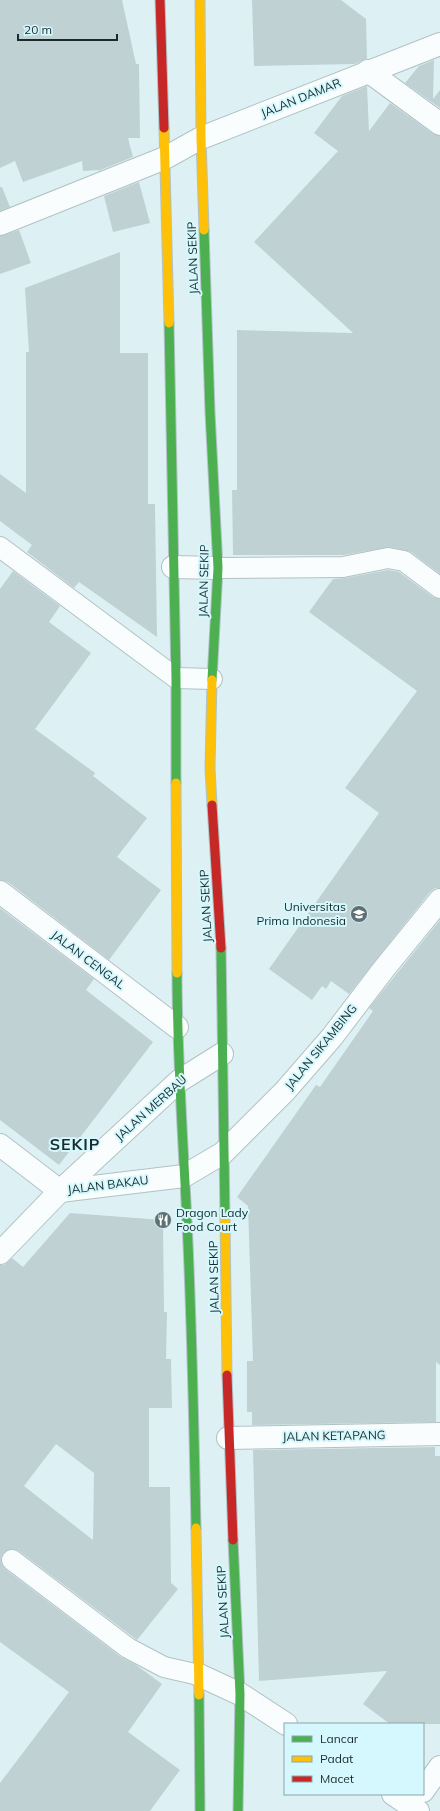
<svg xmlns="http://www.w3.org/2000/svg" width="440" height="1811" font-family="Mulish,sans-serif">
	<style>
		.building { fill: #c0d1d4; fill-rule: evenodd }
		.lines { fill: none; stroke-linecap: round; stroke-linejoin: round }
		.lane-casing { stroke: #b1c2c5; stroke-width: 22 }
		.street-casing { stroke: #b1c2c5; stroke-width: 24 }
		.fast-casing { stroke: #b1c2c5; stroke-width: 11 }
		.slow-casing { stroke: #b1c2c5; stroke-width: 11 }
		.jam-casing { stroke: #b1c2c5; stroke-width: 11 }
		.lane { stroke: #fafdfd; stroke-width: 20 }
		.street { stroke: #fafdfd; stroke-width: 22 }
		.fast { stroke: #4caf50; stroke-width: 9 }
		.slow { stroke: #ffc107; stroke-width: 9 }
		.jam { stroke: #c62828; stroke-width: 9 }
		.labels { text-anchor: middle; stroke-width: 4; stroke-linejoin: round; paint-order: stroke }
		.street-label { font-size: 12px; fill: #192b2e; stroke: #d4f8fd }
		.poi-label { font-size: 12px; fill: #192b2e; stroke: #d4f8fd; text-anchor: end }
		.district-label { font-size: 16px; font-weight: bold; letter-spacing: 1px; fill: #192b2e; stroke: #d4f8fd }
	</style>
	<rect width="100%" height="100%" fill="#ddf1f4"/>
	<g class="building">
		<polygon points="0,0 122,0 136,64 139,64 140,138 128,138 133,157 98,171 98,170 83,171 82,161 23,182 15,161 0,168"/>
		<polygon points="252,0 341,0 366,19 367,59 355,64 254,66"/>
		<polygon points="434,60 433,99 440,90 440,108 405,83 419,66"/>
		<polygon points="367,86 369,131 390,103 433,134 440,136 440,574 411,552 390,547 344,555 233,555 232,490 237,490 237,330 353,333 254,242 338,151 314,133 342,96"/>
		<polygon points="139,182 150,223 113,232 104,196"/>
		<polygon points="0,187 2,187 10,207 0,211"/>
		<polygon points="19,230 31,263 0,274 0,236"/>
		<polygon points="120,252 120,353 148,353 148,504 155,504 157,637 79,582 74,588 27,552 32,545 0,521 0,474 26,493 26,352 29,352 25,288"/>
		<polygon points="388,570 399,572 433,597 440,599 440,888 435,888 430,892 349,994 331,981 326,989 322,986 312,1000 269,969 379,813 345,788 417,691 309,612 333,579 345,578"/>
		<polygon points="13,571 60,606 49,622 91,653 35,729 95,773 93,776 147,818 117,857 161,890 109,960 8,882 0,880 0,589"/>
		<polygon points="0,908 94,979 86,990 153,1042 59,1165 0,1120"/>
		<polygon points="440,920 440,1365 436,1362 436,1422 252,1425 252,1412 247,1412 247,1361 253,1361 248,1206 237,1197 316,1085 320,1087 373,1011 369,1008"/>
		<path d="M70,1213L163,1220L164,1312H167L166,1359H171L172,1408H149V1487H170L171,1583L178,1589L137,1640L19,1551L13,1549L7,1550L3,1553L1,1559L2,1565L5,1569L121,1657L136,1665L162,1684L128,1732L180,1770L150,1811H0V1783L69,1692L0,1642V1265H4L12,1258L23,1267ZM56,1444L94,1473L93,1540L24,1486Z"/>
		<polygon points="435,1447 435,1456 440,1456 440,1724 390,1724 363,1704 387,1671 259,1681 253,1450"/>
	</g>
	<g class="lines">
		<g class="lane-casing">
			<g id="lane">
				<polyline points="0,547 176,678 212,679"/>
				<polyline points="218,568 343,567 388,558 404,561 440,588"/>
				<polyline points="12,1560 128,1648 164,1667 199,1675"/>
			</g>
		</g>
		<g class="street-casing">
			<g id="street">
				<polyline points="368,71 440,124"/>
				<polyline points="0,224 165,158 201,138 440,44"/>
				<polyline points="173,567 218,568"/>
				<polyline points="0,892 177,1027"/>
				<polyline points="0,1145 60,1191 184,1176 223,1153 285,1091 332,1037 383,970 440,900"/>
				<polyline points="0,1253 60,1191 179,1081 222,1054"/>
				<polyline points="228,1438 440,1434"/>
				<polyline points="199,1675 240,1694 286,1724"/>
				<polyline points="423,1791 440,1767"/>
				<polyline points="393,1794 418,1811"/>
			</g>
		</g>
		<g class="fast-casing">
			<g id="fast">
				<polyline points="204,230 210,412 218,568 212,680"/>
				<polyline points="169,323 176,678 176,783"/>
				<polyline points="221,948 225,1217"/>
				<path d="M177,973C177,1056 183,1139 187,1222C192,1324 194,1426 196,1528"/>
				<polyline points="233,1540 240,1694 238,1811"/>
				<polyline points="199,1695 200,1811"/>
			</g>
		</g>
		<g class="slow-casing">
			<g id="slow">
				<polyline points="200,0 201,138 204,230"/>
				<polyline points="164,128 169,323"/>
				<polyline points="212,680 210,768 212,805"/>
				<polyline points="176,783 177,973"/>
				<polyline points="225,1217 227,1375"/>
				<polyline points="196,1528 199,1695"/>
			</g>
		</g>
		<g class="jam-casing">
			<g id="jam">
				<polyline points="160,0 164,128"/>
				<polyline points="212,805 221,948"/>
				<polyline points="227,1375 233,1540"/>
			</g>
		</g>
		<use href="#lane" class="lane"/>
		<use href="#street" class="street"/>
		<use href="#fast" class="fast"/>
		<use href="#slow" class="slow"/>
		<use href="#jam" class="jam"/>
	</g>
	<defs>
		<g id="university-disc" transform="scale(0.9)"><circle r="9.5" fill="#5e7073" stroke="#d4f8fd"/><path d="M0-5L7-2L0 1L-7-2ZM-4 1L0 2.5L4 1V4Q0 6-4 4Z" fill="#fff"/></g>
		<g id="restaurant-disc" transform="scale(0.9)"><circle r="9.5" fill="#5e7073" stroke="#d4f8fd"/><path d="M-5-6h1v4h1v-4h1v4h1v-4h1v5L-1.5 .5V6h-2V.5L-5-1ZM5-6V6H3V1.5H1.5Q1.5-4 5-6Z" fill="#fff"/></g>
	</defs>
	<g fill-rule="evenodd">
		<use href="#university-disc" x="359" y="914"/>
		<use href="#restaurant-disc" x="163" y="1220"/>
	</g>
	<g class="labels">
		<g class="street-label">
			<text transform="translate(301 98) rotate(-22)" y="4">JALAN DAMAR</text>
			<text transform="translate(193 258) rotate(-92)" y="4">JALAN SEKIP</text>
			<text transform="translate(204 581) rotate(-89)" y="4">JALAN SEKIP</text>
			<text transform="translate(206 906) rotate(-93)" y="4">JALAN SEKIP</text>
			<text transform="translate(88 960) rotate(37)" y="4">JALAN CENGAL</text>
			<text transform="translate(321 1047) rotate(-51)" y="4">JALAN SIKAMBING</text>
			<text transform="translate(151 1108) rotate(-42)" y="4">JALAN MERBAU</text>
			<text transform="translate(108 1185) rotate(-7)" y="4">JALAN BAKAU</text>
			<text transform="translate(214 1277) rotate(-91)" y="4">JALAN SEKIP</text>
			<text transform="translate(334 1436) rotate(-1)" y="4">JALAN KETAPANG</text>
			<text transform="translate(223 1602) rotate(-93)" y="4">JALAN SEKIP</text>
		</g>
		<g class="poi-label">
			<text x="346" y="911">Universitas<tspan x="346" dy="14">Prima Indonesia</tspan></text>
			<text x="176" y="1217" text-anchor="start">Dragon Lady<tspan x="176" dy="14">Food Court</tspan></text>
		</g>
		<g class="district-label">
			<text x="75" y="1150">SEKIP</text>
		</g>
	</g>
	<rect x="284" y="1723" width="140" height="72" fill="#d4f8fd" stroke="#89a6aa"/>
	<rect x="292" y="1736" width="20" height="6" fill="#4caf50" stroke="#89a6aa"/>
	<text x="320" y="1743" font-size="12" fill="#192b2e">Lancar</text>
	<rect x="292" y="1756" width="20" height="6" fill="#ffc107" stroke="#89a6aa"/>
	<text x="320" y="1763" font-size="12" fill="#192b2e">Padat</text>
	<rect x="292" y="1776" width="20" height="6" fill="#c62828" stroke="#89a6aa"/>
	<text x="320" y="1783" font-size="12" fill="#192b2e">Macet</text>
	<path d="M18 34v6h99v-6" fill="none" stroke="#192b2e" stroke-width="2"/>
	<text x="24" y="34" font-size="12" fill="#192b2e" stroke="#d4f8fd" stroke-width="3" paint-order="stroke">20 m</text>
</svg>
